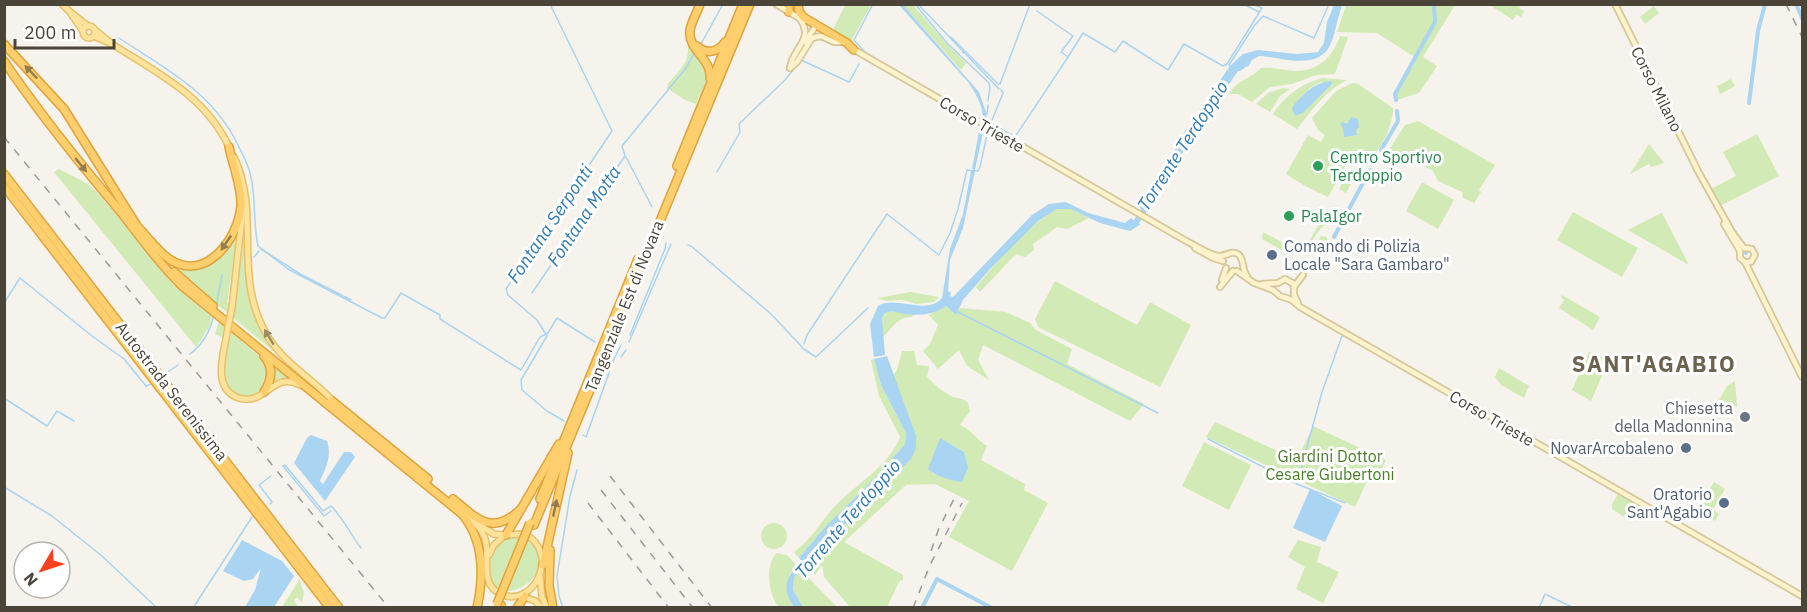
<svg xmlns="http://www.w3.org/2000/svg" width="1807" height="612" font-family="'IBM Plex Sans',sans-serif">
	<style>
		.green { fill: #d2eab5; fill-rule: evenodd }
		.water { fill: #a9d4f2 }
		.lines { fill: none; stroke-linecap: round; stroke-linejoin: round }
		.stream { stroke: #a9d4f2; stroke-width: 1.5 }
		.canal { stroke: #a9d4f2; stroke-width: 4 }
		.river { stroke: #a9d4f2; stroke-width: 6 }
		.secondary-casing { stroke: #d6c79b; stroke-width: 8 }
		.primary-casing { stroke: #e6c16a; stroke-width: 8 }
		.highway-casing { stroke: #e0a43c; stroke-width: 10 }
		.secondary { stroke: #fff3cd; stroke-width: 4.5 }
		.primary { stroke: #ffe39c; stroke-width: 5 }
		.highway { stroke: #ffcf6e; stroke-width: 7 }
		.rail { stroke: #9a9a9a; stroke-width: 1.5; stroke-dasharray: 8 8; stroke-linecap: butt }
		.primary-bridge-casing { stroke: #e6c16a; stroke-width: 8; stroke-linecap: butt }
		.highway-bridge-casing { stroke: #e0a43c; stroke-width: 10; stroke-linecap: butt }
		.primary-bridge { stroke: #ffe39c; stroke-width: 5 }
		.highway-bridge { stroke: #ffcf6e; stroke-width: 7 }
		.oneway { fill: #937c4e }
		.oneway2 { fill: #9c8c66 }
		.leisure-dot { fill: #2e9e5b; stroke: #fff; stroke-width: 2 }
		.service-dot { fill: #5c6f8a; stroke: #fff; stroke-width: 2 }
		.worship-dot { fill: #6b7280; stroke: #fff; stroke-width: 2 }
		.labels { text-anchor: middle; stroke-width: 6; stroke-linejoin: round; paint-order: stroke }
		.street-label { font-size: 16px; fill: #4b4439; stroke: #fff }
		.leisure-label { font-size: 16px; fill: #27864d; stroke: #fff; text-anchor: start }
		.service-label { font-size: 16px; fill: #4e5e75; stroke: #fff; text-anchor: end }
		.worship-label { font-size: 16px; fill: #5b616d; stroke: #fff; text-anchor: end }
		.park-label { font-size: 16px; fill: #4a7f2a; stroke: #fff }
		.water-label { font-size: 18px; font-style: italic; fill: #2e7ab2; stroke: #fff }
		.district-label { font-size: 22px; font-weight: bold; letter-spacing: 1.5px; fill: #6e6250; stroke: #fff }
	</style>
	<rect width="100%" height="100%" fill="#f6f3ec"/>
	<g class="green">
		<polygon points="865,4 870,7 850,43 834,33 833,29 845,6"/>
		<polygon points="1488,4 1521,5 1519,8 1524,11 1521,17 1516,15 1513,20"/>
		<polygon points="903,5 913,5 945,42 966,63 961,70"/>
		<polygon points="1346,5 1455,5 1423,57 1437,66 1419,93 1397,100 1397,92 1416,58 1377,33 1337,32"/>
		<polygon points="1654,6 1659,13 1645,24 1640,17"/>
		<path d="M1340,36L1348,37L1335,74L1316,75L1292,84L1270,87L1252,102L1238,94H1229C1237,80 1249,80 1261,68C1272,67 1283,70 1294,71C1319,71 1332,58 1340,36Z"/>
		<path d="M688,37L709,75L696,104L685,100L667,88L668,84C681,68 693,60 686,38Z"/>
		<path d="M1322,78L1347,80C1325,91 1312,110 1297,129L1273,114C1286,95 1299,85 1322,78ZM1320,82L1332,84L1292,109L1310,88Z"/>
		<polygon points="1731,79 1735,86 1720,94 1717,86"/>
		<path d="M1352,83L1358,84L1393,108C1393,126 1380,153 1365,164L1351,156L1328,197L1305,186L1286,174L1308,135L1321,142L1325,135L1318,130L1312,118L1336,91Z"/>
		<polygon points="1283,88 1290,89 1280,96 1270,112 1256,104 1268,93"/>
		<polygon points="1418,121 1495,165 1479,190 1481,192 1474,203 1463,198 1462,192 1438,181 1433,171 1403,155 1403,166 1388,158 1387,153 1405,125"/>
		<polygon points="1757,134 1779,176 1720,206 1711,189 1736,176 1723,152"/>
		<polygon points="1649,144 1664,163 1651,167 1649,164 1630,174"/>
		<polygon points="59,169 88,184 100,195 173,285 212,317 210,326 196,347 54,172"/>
		<polygon points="1347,174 1354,178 1346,193 1339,189"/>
		<polygon points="1422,182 1454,200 1438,229 1406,211"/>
		<path d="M1058,209H1071L1089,218L1067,229L1057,227L1033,244L1034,250L1025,257L1016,254L980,292L976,287C996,262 1029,223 1058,209Z"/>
		<polygon points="1573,212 1638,248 1622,277 1557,240"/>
		<polygon points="1661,213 1662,213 1689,265 1628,230"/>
		<path d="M1324,216L1326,217L1324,221L1327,223C1315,233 1311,241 1308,256L1302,253Z"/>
		<path d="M240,220L227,303L235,305L244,239C245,290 251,309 276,353L193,285L171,264C213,278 223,253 240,220Z"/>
		<polygon points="1263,232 1291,247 1287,253 1262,239"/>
		<path d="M1321,236L1327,237C1329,242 1325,249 1319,251L1315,246Z"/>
		<polygon points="1055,281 1137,325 1150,302 1191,325 1160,387 1038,327 1035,319"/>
		<polygon points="910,292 939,297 934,302 916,304 903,300 886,301 878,298"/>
		<polygon points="1562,295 1600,317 1593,330 1559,308 1564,300 1561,297"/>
		<polygon points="946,306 956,315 960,308 1006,312 1030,323 1036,330 1072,349 1067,364 1144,404 1130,421 983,345 978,360 989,380 967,366 959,350 938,369 923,351 930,344 938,325 929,315"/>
		<path d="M887,311L915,314L911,317C897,317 893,328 883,337L882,318Z"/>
		<path d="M219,321L260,357L267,372L268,381C264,387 261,392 255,395C240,401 224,389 224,374C223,363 228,351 229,340L215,334Z"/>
		<path d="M902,351H914L917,365L929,366L927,377C934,384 942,391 951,396C957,399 962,397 968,403L970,411L960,425C972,430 977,440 987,446L981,460L1025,484L1024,490L1048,503L1012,571L949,537L969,501L935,484L906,485L844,542L903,575V581L900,580L887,607H850L824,577L822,565L815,575L807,567L837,533L911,459L900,397L893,375L897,370ZM940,438L964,452L956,481L932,473Z"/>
		<polygon points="1589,352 1609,360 1591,401 1572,390"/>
		<path d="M874,359L881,385L906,433L905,444L878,475L826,526L799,558L794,552C813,539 823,517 840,501C860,482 890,464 900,437L879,396L871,360Z"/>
		<polygon points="271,363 292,380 281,380 271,385"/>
		<polygon points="1499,368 1529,386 1524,398 1501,385 1495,377"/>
		<polygon points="1735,381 1737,407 1719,400 1727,386"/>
		<polygon points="1215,422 1297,460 1313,426 1386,460 1378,476 1371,473 1355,507 1206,437"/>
		<polygon points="1204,442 1251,465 1229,510 1182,486"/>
		<polygon points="1714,482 1725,489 1713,509 1719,514 1715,521 1709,517 1713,510 1701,503"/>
		<polygon points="1618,494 1637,505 1630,518 1627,519 1612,509 1612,504"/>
		<circle cx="774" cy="536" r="13"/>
		<path d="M520,536C523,537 530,539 532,542C562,571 503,612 490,578C483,556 498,538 520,536Z"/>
		<polygon points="1298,540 1321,547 1317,562 1339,572 1323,603 1296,589 1305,567 1288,557"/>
		<path d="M777,553L787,555L797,566L789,575L790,601L794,607H778C769,593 764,566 777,553Z"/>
		<polygon points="801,570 837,607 803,607 793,590 794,577"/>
		<polygon points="299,578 304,593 302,603 297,597 294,600 298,607 282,607 298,582"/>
	</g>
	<g class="water">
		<path d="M899,5H903L979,92L987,115L985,123L982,121C985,107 975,93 968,82Z"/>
		<path d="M1334,5H1342C1330,42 1336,65 1287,60C1278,59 1268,56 1259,56L1252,60L1248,67L1247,66L1240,71H1238L1179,158L1161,193L1147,212L1138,207L1149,199L1181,137L1230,66L1243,54L1258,50L1297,54L1318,52L1324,43L1327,22Z"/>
		<path d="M1331,81L1332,84L1303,113L1295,116L1292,109L1293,106C1305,93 1313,83 1331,81Z"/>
		<polygon points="1351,117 1358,119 1359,127 1356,130 1357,135 1344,137 1343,128 1340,124 1343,122 1347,124"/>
		<polygon points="980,126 984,128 975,170 972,169"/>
		<path d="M971,171H975L963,228L950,260L948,291L951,293L950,296L953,297L1032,215L1049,204L1066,202L1088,213L1125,223L1131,218L1136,223L1141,224L1130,231L1100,223L1071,209H1057L1038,221L991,268L963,300L956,315L946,306C933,315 919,316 904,314C896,312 892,310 885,313L882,318L885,355L874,357L870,324L878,306C895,295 927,316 942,298L950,249L963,214Z"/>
		<polygon points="887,356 916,436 916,448 911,459 837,533 807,567 799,558 826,526 878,475 905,444 906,433 881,385 874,359"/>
		<path d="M311,435L327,441C332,455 326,468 320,481L323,484L344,452H351L355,457L325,501L294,463L307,438Z"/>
		<path d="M940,438L964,452L968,468L962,482C952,481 935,476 928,469Z"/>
		<polygon points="1310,489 1342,506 1325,542 1293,528"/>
		<polygon points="242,540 282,561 294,576 274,607 245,607 255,590 261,568 253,579 244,581 223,571"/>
		<path d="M797,566L801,570L794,577L793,590L803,607H794C783,591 784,580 797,566Z"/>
	</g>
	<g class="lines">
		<g class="stream">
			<polyline points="550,4 612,131 506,289 508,295 537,320 547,336 521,380 522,390 547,411 564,421"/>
			<polyline points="915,4 947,43 989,83 990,88 988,101"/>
			<polyline points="918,4 999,89"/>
			<polyline points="1243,4 1259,12"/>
			<polyline points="951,37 964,50"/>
			<path d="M119,38C167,70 213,92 239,147C244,157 249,166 251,177C256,200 253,223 258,246L288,269L382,318H385L401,293L440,315V319L521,370L540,337L548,333L557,318L595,342"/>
			<polyline points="701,44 723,4"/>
			<polyline points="865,52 854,40 873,4"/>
			<polyline points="963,53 965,51 998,84 1000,84 1030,4"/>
			<polyline points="1068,57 1083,33 1115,52 1123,41 1168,70 1184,44 1223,66 1227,64 1262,8 1253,4"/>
			<polyline points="1230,67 1229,65 1254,26 1263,16 1314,38 1329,4"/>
			<polyline points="987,114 988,105"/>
			<polyline points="991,123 1015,137 1068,57 1061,52 1073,36 1037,11"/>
			<polyline points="990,125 1003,93 1001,90"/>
			<polyline points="626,157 652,207"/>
			<polyline points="717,172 740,132 739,124 785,80 801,60 849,82 859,64"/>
			<polyline points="688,245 691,246 771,314 802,347"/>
			<polyline points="261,249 302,275 351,300"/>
			<polyline points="254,257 259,251"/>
			<polyline points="532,293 625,156 622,146 686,68 694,53"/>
			<polyline points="4,303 20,278 92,336 124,359 146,386 151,384"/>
			<polyline points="216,307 222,275"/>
			<polyline points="958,312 1158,413"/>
			<polyline points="630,335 665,249 666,243"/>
			<polyline points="1342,336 1322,392 1297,484 1345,503"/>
			<polyline points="629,342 671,244"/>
			<polyline points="804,344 807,335 887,214 939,255 950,233 958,209 967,170 978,171 980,167 988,130"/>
			<polyline points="802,348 816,357 868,308"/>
			<path d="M190,354C203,344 211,330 214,314"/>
			<polyline points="621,357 626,350"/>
			<polyline points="165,374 178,365"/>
			<polyline points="4,398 47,426 57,411 74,421"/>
			<polyline points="583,435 586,437 614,359 621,345"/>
			<polyline points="1208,439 1297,484"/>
			<path d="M283,466L285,465L323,511L331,506C344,519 350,534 361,548"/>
			<polyline points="283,466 324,516 331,511"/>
			<polyline points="4,487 52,516 102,556 157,608"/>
			<polyline points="270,504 272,502 259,485 271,476"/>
			<polyline points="193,608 252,517"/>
			<polyline points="563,608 559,596 557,576 570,496 577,470"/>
			<polyline points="1539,608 1545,594 1574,608"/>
		</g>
		<g class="canal">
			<polyline points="1796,4 1802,18"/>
			<polyline points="1396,100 1395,94 1435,22 1434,4"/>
			<polyline points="1749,103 1758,31 1765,4"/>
			<polyline points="1381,150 1398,121 1397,111"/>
			<polyline points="1334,237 1370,170"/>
			<polyline points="1740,246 1746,253"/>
			<polyline points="922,608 937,579 990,607"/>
		</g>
		<polyline class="river" points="1130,226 1136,222 1148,205"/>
		<g class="secondary-casing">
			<g id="secondary">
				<polyline points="776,4 804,21"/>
				<polyline points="1615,4 1699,173 1732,232 1744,248"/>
				<polyline points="805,42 815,27"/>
				<path d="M853,49L1188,242C1197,246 1210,256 1220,256C1226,256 1232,250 1238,254C1245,259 1241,269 1247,276"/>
				<polyline points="790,68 797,62 812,38 821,36 834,42 841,42"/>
				<path d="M790,68C792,48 815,40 800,19"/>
				<polyline points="1724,224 1740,251 1740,258 1745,262 1802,377"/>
				<polyline points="1195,248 1213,258 1223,261"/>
				<polyline points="1744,248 1752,249 1755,255 1751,262 1745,262"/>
				<polyline points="1237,271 1254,283 1273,290 1280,296 1292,300 1300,307 1802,596"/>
				<polyline points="1222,280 1226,268"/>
				<polyline points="1262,284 1278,283 1285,279 1294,284 1294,295 1298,303"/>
				<polyline points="1220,287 1233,271"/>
				<polyline points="1294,287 1303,275"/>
			</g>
		</g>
		<g class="primary-casing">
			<g id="primary">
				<polyline points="62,4 70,12"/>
				<circle cx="89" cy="32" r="6"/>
				<polyline points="83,31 70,12 88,26"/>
				<polyline points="94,36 112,44 95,30"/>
				<path d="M112,44C159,74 206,96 230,149"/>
				<path d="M234,157C262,217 231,276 268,337C285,364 313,379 334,402"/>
				<polyline points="232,307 243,209"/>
				<path d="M227,333C224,353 212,386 236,397C243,400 252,400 259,396C273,388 282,375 300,385"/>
				<path d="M465,514C473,521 482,529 485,539C491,557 478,584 501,594C533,610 562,552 524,534L505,535L494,534L484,528L475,518"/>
				<polyline points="489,555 494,545 505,535"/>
				<polyline points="540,577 542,597 547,608"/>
				<polyline points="522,596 535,601 542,608"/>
			</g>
		</g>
		<g class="highway-casing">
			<g id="highway">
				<path d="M700,4C697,13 691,22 690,31C688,50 712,59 710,78"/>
				<polyline points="798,4 799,11 803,17 847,43 854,50"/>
				<polyline points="789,12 789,4"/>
				<polyline points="4,44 64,109 142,234"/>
				<path d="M697,46C707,55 718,52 725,42"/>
				<path d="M4,61C35,107 69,150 105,193C131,223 152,256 181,285L462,514C484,540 484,576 477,608"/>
				<polyline points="677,166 743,4"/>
				<polyline points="4,174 339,608"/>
				<polyline points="4,186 330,608"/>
				<path d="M140,229C149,239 158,251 169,259C205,283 238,240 241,206C242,187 233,166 229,147"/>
				<polyline points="174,272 213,306"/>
				<path d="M264,356C274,368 272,380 264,392"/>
				<polyline points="332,401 428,479"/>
				<path d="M453,499C477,519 492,536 520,510"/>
				<polyline points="540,499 638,259"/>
				<polyline points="534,525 750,4"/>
				<polyline points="506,535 559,444"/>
				<polyline points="550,550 549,586 553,608"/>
				<polyline points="543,565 568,453"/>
				<polyline points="500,608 501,605"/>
				<polyline points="517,608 525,596"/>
			</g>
		</g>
		<use href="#secondary" class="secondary"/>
		<use href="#primary" class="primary"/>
		<use href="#highway" class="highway"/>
		<g class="rail">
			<polyline points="1786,4 1802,37"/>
			<polyline points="4,137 389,608"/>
			<polyline points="610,476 712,608"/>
			<polyline points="601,490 693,608"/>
			<polyline points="588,503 669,608"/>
			<polyline points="931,551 939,528 955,497"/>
			<polyline points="913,608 930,565 962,503"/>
		</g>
		<g class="primary-bridge-casing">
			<polyline id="primary-bridge" points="227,333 232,307"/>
		</g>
		<g class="highway-bridge-casing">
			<polyline id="highway-bridge" points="497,604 530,523"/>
		</g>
		<use href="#primary-bridge" class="primary-bridge"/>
		<use href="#highway-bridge" class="highway-bridge"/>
	</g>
	<defs><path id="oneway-solid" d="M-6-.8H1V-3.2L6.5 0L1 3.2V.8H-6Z" transform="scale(1.5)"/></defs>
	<g class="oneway">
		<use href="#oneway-solid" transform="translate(31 72) rotate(-134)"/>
		<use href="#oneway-solid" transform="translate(81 165) rotate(51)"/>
		<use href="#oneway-solid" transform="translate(226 243) rotate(124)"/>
		<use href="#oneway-solid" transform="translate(555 508) rotate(-78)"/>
	</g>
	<use class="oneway2" href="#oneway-solid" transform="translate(269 337) rotate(-121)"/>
	<g class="leisure-dot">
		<circle cx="1318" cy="166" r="6"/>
		<circle cx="1289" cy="216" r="6"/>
	</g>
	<g class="service-dot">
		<circle cx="1272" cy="255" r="6"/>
		<circle cx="1686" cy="448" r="6"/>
		<circle cx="1724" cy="503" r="6"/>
	</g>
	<circle class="worship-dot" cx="1745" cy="417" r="6"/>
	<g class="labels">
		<g class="street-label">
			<text transform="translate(1657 89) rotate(63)" y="6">Corso Milano</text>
			<text transform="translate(982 124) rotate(30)" y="6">Corso Trieste</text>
			<text transform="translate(624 306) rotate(-68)" y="6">Tangenziale Est di Novara</text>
			<text transform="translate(172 391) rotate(52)" y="6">Autostrada Serenissima</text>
			<text transform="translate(1492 418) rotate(30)" y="6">Corso Trieste</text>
		</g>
		<g class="leisure-label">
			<text x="1330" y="163">Centro Sportivo<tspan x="1330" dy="18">Terdoppio</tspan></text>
			<text x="1301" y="222">PalaIgor</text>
		</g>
		<g class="service-label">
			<text x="1284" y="252" text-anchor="start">Comando di Polizia<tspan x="1284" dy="18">Locale "Sara Gambaro"</tspan></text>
			<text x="1674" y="454">NovarArcobaleno</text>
			<text x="1712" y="500">Oratorio<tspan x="1712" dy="18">Sant'Agabio</tspan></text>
		</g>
		<g class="worship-label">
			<text x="1733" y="414">Chiesetta<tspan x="1733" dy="18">della Madonnina</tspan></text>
		</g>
		<g class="park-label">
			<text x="1330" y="462">Giardini Dottor<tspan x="1330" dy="18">Cesare Giubertoni</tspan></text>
		</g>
		<g class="water-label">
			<text transform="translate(1183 146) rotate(-57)" y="6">Torrente Terdoppio</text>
			<text transform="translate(584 216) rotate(-56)" y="6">Fontana Motta</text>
			<text transform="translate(550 224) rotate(-56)" y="6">Fontana Serponti</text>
			<text transform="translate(848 519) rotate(-49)" y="6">Torrente Terdoppio</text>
		</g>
		<g class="district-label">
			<text x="1654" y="372">SANT'AGABIO</text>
		</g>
	</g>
	<rect width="1807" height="612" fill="none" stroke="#4b4439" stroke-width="12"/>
	<g transform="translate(42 570) rotate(231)"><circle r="28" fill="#ffffff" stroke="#b7b4b0" stroke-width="1.5"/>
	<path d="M0-4.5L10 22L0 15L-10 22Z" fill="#fc3f1d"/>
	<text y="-9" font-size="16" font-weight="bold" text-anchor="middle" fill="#4b4439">N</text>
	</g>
	<path d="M15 39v9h99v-9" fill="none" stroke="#4b4439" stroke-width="3"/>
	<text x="24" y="39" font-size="18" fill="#4b4439" stroke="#ffffff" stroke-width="4.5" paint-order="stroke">200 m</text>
</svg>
